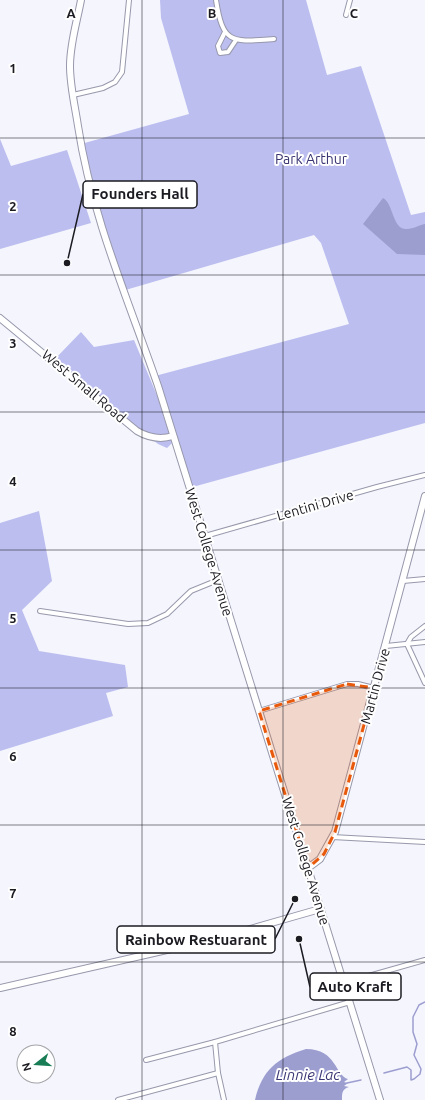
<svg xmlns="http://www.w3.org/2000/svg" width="425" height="1100" font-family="Ubuntu,sans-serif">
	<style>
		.green { fill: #bcbeef }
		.water { fill: #9d9ed0 }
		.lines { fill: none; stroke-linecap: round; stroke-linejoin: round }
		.stream { stroke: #9d9ed0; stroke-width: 1.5 }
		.street-casing { stroke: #9798ab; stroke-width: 6 }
		.secondary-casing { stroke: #9798ab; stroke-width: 8 }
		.street { stroke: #fff; stroke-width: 4 }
		.secondary { stroke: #fff; stroke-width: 6 }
		.marked { fill: #e8590c; fill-opacity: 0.2; stroke: #e8590c; stroke-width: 3; stroke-dasharray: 8 5; stroke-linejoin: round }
		.grid { fill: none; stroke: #1b1b22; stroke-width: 1; stroke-opacity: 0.55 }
		.labels { text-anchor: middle; stroke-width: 4; stroke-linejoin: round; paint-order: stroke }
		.park-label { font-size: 14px; fill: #383471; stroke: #fff }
		.street-label { font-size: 14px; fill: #1b1b22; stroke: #fff }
		.water-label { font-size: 15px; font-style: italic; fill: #3b3775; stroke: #fff }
		.grid-label { font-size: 13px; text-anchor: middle; font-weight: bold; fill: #1b1b22; stroke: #fff; stroke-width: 4; stroke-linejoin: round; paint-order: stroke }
		.leader { fill: none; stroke: #1b1b22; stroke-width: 1.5 }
		.callout-dot { fill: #1b1b22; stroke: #fff; stroke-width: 1.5 }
		.callout { fill: #fff; stroke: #1b1b22; stroke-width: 1.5 }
		.callout-label { font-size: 15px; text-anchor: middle; font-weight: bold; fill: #1b1b22 }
	</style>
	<rect width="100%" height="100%" fill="#f4f5fd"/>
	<g class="green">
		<polygon points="160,0 306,0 327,75 361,66 411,215 425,212 425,423 189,488 155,376 349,324 321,243 314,235 122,291 81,144 189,114 161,18"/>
		<polygon points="0,139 11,166 67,150 91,223 0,249"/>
		<polygon points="81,332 94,347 134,340 158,398 172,443 167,448 158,444 55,359"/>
		<polygon points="39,511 52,581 22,610 39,651 125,665 128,687 106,693 113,716 0,751 0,523"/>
	</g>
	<g class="water">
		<path d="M383,198C394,204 392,230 407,229C413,229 419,225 425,224V255L397,254L363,224Z"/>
		<path d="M306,1049C337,1049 335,1076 348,1079L344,1082L348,1083L344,1086L349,1087C342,1089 342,1093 342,1100H255C262,1070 277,1058 306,1049Z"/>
	</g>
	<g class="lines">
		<g class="stream">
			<polyline points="384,1073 407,1067 411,1070 411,1080 414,1079 420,1074 421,1069 414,1055 417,1044 413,1032 413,1017 419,1005 425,1002"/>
			<polyline points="347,1083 361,1080"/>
		</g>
		<g class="street-casing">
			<g id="street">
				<path d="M216,0C223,45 232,42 274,39"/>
				<polyline points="346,15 350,0"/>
				<polyline points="225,32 218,46 220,53 228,52 236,40"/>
				<polyline points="73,95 103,88 115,82 122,72 129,0"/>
				<polyline points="205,536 377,487 425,475"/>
				<polyline points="403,581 425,579"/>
				<polyline points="40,611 128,624 148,623 167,614 191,591 218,580"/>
				<polyline points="425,626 411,637 407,644 425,683"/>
				<polyline points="386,646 425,642"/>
				<polyline points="259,711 347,684 358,684 374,688"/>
				<polyline points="332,837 425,842"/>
				<polyline points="344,983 425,960"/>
				<polyline points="215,1042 218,1073 224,1100"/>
				<polyline points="146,1060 215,1042 350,1002"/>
				<polyline points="118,1100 218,1073"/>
			</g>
		</g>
		<g class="secondary-casing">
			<g id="secondary">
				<path d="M81,0C77,22 70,43 70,66C70,86 75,106 78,126C92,218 128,299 158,386L380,1100"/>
				<path d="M0,318L137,431C149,438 160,440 173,436"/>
				<polyline points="308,868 320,859 335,832 425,496"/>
				<polyline points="0,988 215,939 320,909"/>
			</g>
		</g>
		<use href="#street" class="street"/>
		<use href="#secondary" class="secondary"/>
	</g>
	<path class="marked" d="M347,684L374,688L335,832L324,854L308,868L259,711Z"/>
	<path class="grid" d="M142,0V1100M283,0V1100M0,138H425M0,275H425M0,412H425M0,550H425M0,688H425M0,825H425M0,962H425"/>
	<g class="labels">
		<g class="park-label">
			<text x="311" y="164">Park Arthur</text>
		</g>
		<g class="street-label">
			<text transform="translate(84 386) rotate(40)" y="5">West Small Road</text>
			<text transform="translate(315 505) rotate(-16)" y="5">Lentini Drive</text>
			<text transform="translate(209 552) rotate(73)" y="5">West College Avenue</text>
			<text transform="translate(375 686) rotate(-75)" y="5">Martin Drive</text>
			<text transform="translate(306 861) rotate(73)" y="5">West College Avenue</text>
		</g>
		<g class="water-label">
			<text x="308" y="1080">Linnie Lac</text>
		</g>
	</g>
	<g class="grid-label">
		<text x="71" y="18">A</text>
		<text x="212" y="18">B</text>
		<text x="354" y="18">C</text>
		<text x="13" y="73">1</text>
		<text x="13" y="211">2</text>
		<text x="13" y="348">3</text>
		<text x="13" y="486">4</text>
		<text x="13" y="623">5</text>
		<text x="13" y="761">6</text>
		<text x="13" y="898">7</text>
		<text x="13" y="1036">8</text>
	</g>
	<path class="leader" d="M67 263L83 194M295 899L275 939M299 939L310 987"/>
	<g class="callout-dot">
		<circle cx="67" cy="263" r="4"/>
		<circle cx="295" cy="899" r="4"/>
		<circle cx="299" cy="939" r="4"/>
	</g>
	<g class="callout">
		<rect x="83" y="181" width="114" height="27" rx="4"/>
		<rect x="117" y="926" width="158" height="27" rx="4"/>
		<rect x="310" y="973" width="91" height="27" rx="4"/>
	</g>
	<g class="callout-label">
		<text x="140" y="199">Founders Hall</text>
		<text x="196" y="945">Rainbow Restuarant</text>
		<text x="355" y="992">Auto Kraft</text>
	</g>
	<g transform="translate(36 1064) rotate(253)"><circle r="19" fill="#ffffff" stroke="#a4a4a7"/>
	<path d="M0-3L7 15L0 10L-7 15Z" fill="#187c55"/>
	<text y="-6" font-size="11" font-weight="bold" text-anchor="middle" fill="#1b1b22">N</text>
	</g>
</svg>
